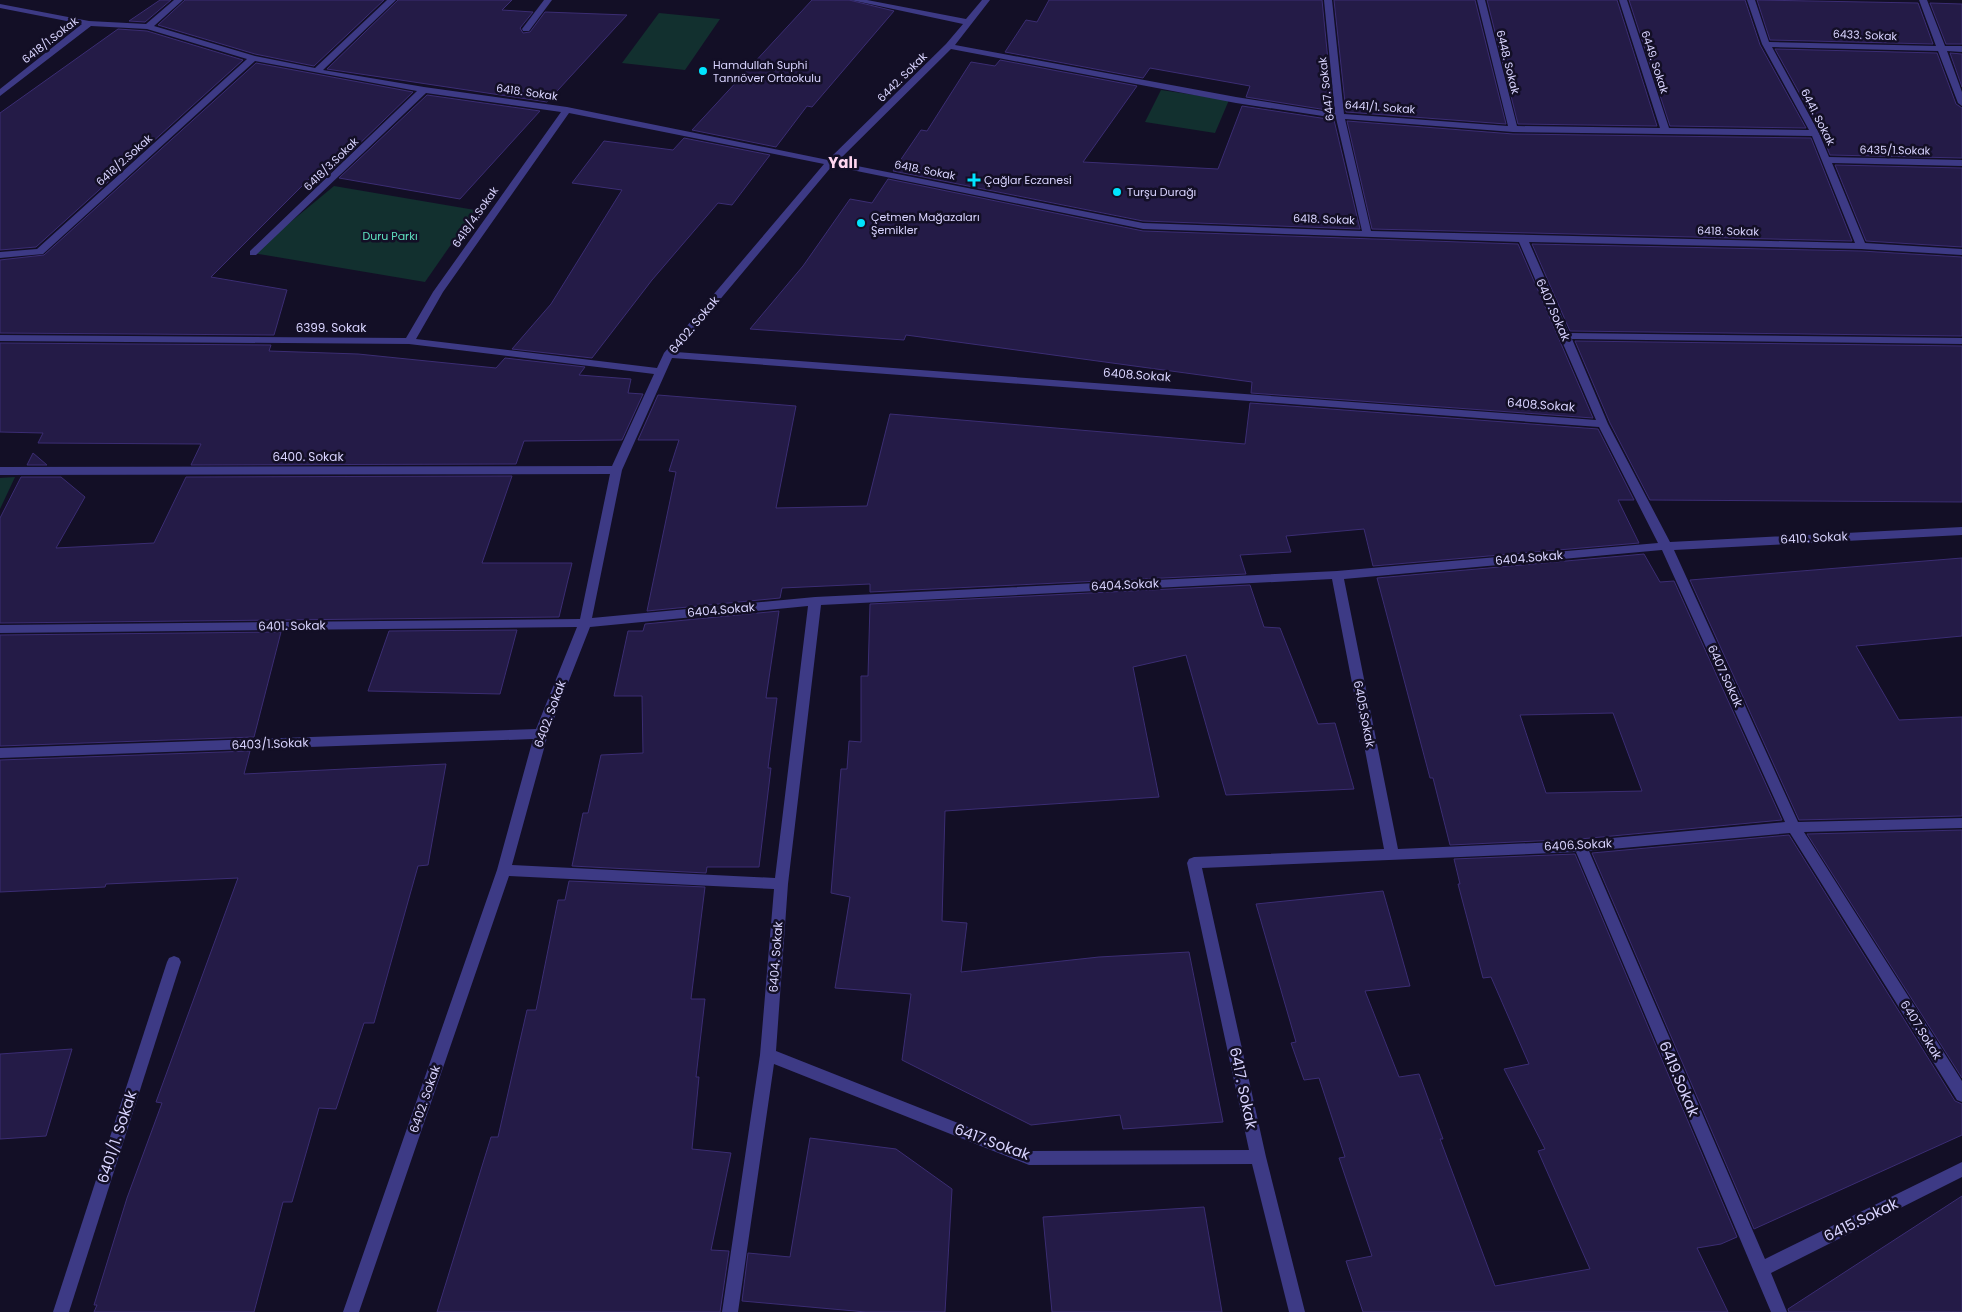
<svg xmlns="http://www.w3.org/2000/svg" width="1962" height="1312" font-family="Poppins,sans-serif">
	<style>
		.green { fill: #12302f }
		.building { fill: #241b47; stroke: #3b2d73; fill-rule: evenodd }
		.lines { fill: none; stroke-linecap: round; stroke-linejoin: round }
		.minor { fill: #3d3a85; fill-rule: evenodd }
		.poi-dot { fill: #00e5ff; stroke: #130f26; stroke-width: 2 }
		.labels { text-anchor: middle; stroke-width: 5; stroke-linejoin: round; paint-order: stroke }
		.far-street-label { font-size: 11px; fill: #d9d4ff; stroke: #130f26 }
		.far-poi-label { font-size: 11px; fill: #d9d4ff; stroke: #130f26; text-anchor: start }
		.far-park-label { font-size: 11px; fill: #5fe0c0; stroke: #130f26 }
		.street-label { font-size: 12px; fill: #d9d4ff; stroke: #130f26 }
		.far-district-label { font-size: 15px; font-weight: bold; fill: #ffd6f0; stroke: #130f26 }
		.near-street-label { font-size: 15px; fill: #d9d4ff; stroke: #130f26 }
	</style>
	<rect width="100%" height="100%" fill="#130f26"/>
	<g class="green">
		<polygon points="659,13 720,19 685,70 622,63"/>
		<polygon points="1161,90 1229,100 1215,133 1145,122"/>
		<polygon points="334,186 475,210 425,282 253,253"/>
		<polygon points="15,477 0,509 0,478"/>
	</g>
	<g class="building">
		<polygon points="160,0 171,0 145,22 129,21"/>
		<polygon points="185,0 384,0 314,66 255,54 158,25"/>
		<polygon points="398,0 512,0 502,10 533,12 520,28 523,33 530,32 545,12 627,15 547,102 327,69"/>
		<polygon points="812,0 849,0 894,11 812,107 807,106 776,147 692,130"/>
		<polygon points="1049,0 1322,0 1333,111 1246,97 1250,86 1150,68 1143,78 1005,52 1026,20 1037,22"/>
		<polygon points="1334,0 1475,0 1506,124 1346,112"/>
		<polygon points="1487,0 1617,0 1657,126 1518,124"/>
		<polygon points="1629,0 1745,0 1760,45 1806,128 1670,126"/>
		<polygon points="1757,0 1918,3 1933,44 1770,40"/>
		<polygon points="1930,3 1962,4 1962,44 1946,44"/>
		<polygon points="118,29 147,31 243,60 36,247 0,250 0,113"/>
		<polygon points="1775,49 1937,53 1956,104 1962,108 1962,158 1830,155 1821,132"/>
		<polygon points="1950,53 1962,54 1962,87"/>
		<polygon points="1000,60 1137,86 1083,162 1218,169 1242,106 1334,120 1360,229 1143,221 893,171 921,130 927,131 971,62 995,66"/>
		<polygon points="256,63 413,92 326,176 314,174 211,277 287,290 274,335 0,333 0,260 44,255"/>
		<polygon points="427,95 540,111 460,199 339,178"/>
		<polygon points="1347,121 1513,134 1811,138 1852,241 1372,229"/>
		<polygon points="684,138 770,155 732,205 718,203 652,280 592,358 512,349 551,304 622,190 572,183 604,141 673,150"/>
		<polygon points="1835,165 1962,168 1962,247 1866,241"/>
		<polygon points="888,179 1143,231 1518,244 1593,418 1251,393 1252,382 906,335 904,340 750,329 803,266 850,199 872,203"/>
		<polygon points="1532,244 1861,251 1962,257 1962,336 1570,331"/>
		<polygon points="1575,341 1962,346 1962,502 1650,500 1610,423"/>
		<polygon points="0,343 271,345 269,351 358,354 496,368 505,358 585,367 579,375 631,379 628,393 643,394 622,440 524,441 516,464 191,465 201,444 38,443 43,433 0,432"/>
		<polygon points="658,395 796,406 776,508 867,506 890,414 1245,444 1250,403 1598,429 1634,500 1618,500 1639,543 1373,566 1364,529 1286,536 1291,552 1240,555 1246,574 870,592 870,584 782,588 780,598 647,611 676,472 669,471 679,440 638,440"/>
		<polygon points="33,453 47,465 27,465"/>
		<polygon points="512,476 482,563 572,563 559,617 0,623 0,518 21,477 61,477 85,497 56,548 154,543 186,477"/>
		<path d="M1644,554L1660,582L1674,581L1782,820L1580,839L1450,845L1433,778H1430L1377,578ZM1613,713L1642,791L1546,793L1520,715Z"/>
		<polygon points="1962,558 1962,636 1856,646 1899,720 1962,717 1962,816 1799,820 1690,580"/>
		<polygon points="1250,585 1264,627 1280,628 1318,724 1335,723 1354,789 1226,795 1186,655 1133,667 1159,797 945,811 942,921 967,923 961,972 1099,957 1189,952 1223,1122 1123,1129 1120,1115 1031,1125 902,1060 911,994 835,988 850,897 831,893 841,769 847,769 849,741 861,742 861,676 868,676 870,604"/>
		<polygon points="779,611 766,698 777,698 768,768 771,768 759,867 707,867 706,873 572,866 583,813 588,813 601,755 643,753 642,696 614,696 628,631 643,631 645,624"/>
		<polygon points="517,630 500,694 368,691 389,631"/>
		<polygon points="281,632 254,737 0,746 0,635"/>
		<polygon points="250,751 244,774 446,764 428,865 418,866 374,1023 364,1023 336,1109 319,1108 292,1202 283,1202 254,1312 94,1312 97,1305 94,1305 127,1198 162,1103 156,1102 238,878 106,884 105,887 0,892 0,760"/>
		<polygon points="1962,830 1962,1078 1807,834"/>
		<polygon points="1789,835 1955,1101 1962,1104 1962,1135 1754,1229 1592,853"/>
		<polygon points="1575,854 1737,1237 1721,1244 1697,1248 1728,1312 1363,1312 1346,1261 1372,1256 1339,1158 1345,1157 1319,1078 1304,1080 1291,1043 1296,1042 1256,904 1383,891 1410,986 1365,991 1399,1077 1419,1074 1443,1139 1440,1139 1495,1286 1590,1269 1538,1151 1545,1149 1504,1069 1529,1064 1491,977 1483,978 1458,884 1460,884 1454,859"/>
		<polygon points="569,881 705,887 691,999 705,999 696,1077 699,1077 692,1149 731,1153 711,1250 729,1251 720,1312 437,1312 491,1137 498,1137 527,1010 536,1010 558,900 565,900"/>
		<polygon points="72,1049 46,1136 0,1139 0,1054"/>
		<polygon points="810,1138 896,1149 952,1189 945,1312 866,1312 742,1301 748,1253 790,1257"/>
		<polygon points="1962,1196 1962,1312 1789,1312 1788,1309"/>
		<polygon points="1204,1207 1222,1312 1052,1312 1043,1217"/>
	</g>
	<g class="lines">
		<g class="minor">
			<path d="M174,0H183L154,26L255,56L315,68L387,0H396L323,70L424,87L567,107L828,160L946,44L963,24L851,0H867L966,19L982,0H990L955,45L1236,97L1335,113L1324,0H1332L1344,114L1508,126L1477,0H1485L1517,126L1660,128L1619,0H1627L1669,128L1809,130L1762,44L1747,0H1755L1769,42L1936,46L1919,0H1927L1945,46H1962V52L1947,51L1962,92V106L1958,103L1938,51L1772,47L1819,133L1829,157L1962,160V166L1832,163L1865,243L1962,249V255L1861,249L1529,242L1569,333L1962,338V344L1572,339L1608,424L1670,542L1962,527V535L1674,550L1798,822L1962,818V828L1804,832L1962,1081V1102L1957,1100L1790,833L1589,851L1765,1259L1962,1162V1177L1771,1273L1787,1312H1771L1576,852L1202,868L1266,1157L1305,1312H1289L1252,1164L1029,1165L774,1064L738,1312H722L760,1055L774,889L509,876L359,1312H343L497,870L533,739L0,758V748L536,729L577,627L0,633V625L580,619L610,474L0,475V467L612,466L654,374L409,344L0,341V335L406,338L433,292L561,112L426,93L256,255H250V251L417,91L255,61L43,254L0,258V252L37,249L247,59L147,29L91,26L0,96V89L82,24L0,8V4L89,21L146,24ZM951,49L1236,103L1336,118L1362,231L1143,223L837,162ZM569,113L824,164L664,353L657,368L416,339L443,292ZM1345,119L1513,132L1812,136L1855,243L1371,231ZM832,166L1143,229L1519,242L1596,420L676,352ZM672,358L1599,427L1658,543L1337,571L815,597L592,618L622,470ZM1662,550L1785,822L1580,841L1398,849L1344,579ZM1332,579L1384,849L1194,857L1189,859L1187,863L1249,1150L1029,1151L776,1051L788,884L821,605ZM808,606L775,878L512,865L548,734L590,627Z"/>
			<polygon points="544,0 552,0 529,31 523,31 522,29"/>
			<polygon points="174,956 179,958 181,962 69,1312 53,1312 167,962 169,958"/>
		</g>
	</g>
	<g class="poi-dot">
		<circle cx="703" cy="71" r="5"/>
		<path d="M971.5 172.5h5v5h5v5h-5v5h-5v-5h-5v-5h5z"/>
		<circle cx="1117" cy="192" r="5"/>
		<circle cx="861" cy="223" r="5"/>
	</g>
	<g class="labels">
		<g class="far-street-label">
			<text transform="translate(1865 35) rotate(2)" y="4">6433. Sokak</text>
			<text transform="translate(50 40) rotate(-38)" y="4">6418/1.Sokak</text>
			<text transform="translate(1508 62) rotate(76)" y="4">6448. Sokak</text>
			<text transform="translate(1655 62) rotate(72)" y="4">6449. Sokak</text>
			<text transform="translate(902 77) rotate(-45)" y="4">6442. Sokak</text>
			<text transform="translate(1326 89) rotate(-97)" y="4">6447. Sokak</text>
			<text transform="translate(527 92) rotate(8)" y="4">6418. Sokak</text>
			<text transform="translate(1380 107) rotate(4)" y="4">6441/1. Sokak</text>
			<text transform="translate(1818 117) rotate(63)" y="4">6441. Sokak</text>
			<text transform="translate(1895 150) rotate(1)" y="4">6435/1.Sokak</text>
			<text transform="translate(124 160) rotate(-42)" y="4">6418/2.Sokak</text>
			<text transform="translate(331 164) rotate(-44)" y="4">6418/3.Sokak</text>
			<text transform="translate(925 170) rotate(11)" y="4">6418. Sokak</text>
			<text transform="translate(475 217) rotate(-55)" y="4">6418/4.Sokak</text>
			<text transform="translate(1324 219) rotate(2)" y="4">6418. Sokak</text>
			<text transform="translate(1728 231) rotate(1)" y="4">6418. Sokak</text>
		</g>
		<g class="far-poi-label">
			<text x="713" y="69">Hamdullah Suphi<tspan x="713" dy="13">Tanrıöver Ortaokulu</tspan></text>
			<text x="984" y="184">Çağlar Eczanesi</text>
			<text x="1127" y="196">Turşu Durağı</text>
			<text x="871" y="221">Çetmen Mağazaları<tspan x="871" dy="13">Şemikler</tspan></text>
		</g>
		<g class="far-park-label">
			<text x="390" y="240">Duru Parkı</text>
		</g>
		<g class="street-label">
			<text transform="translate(1553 310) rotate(66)" y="4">6407.Sokak</text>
			<text transform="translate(694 325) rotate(-50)" y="4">6402. Sokak</text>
			<text x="331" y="332">6399. Sokak</text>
			<text transform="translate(1137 375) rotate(4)" y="4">6408.Sokak</text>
			<text transform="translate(1541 405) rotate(4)" y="4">6408.Sokak</text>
			<text x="308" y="461">6400. Sokak</text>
			<text transform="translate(1814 538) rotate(-3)" y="4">6410. Sokak</text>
			<text transform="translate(1529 558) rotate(-5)" y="4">6404.Sokak</text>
			<text transform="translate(1125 585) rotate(-3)" y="4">6404.Sokak</text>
			<text transform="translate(721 610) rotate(-5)" y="4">6404.Sokak</text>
			<text transform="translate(292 626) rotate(-1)" y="4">6401. Sokak</text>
			<text transform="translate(1725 676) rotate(65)" y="4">6407.Sokak</text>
			<text transform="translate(550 714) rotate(-70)" y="4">6402. Sokak</text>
			<text transform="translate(1364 714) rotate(79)" y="4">6405.Sokak</text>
			<text transform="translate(270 744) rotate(-2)" y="4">6403/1.Sokak</text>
			<text transform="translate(1578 845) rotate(-3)" y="4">6406.Sokak</text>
			<text transform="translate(776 957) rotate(-86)" y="4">6404. Sokak</text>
			<text transform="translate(1921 1030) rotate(58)" y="4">6407.Sokak</text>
			<text transform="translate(425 1099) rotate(-71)" y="4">6402. Sokak</text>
		</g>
		<g class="far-district-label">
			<text x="843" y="168">Yalı</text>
		</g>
		<g class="near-street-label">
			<text transform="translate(1679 1079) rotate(67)" y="5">6419.Sokak</text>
			<text transform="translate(1243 1088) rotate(78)" y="5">6417. Sokak</text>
			<text transform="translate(117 1137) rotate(-72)" y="5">6401/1. Sokak</text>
			<text transform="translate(992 1142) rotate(20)" y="5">6417.Sokak</text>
			<text transform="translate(1861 1220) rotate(-26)" y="5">6415.Sokak</text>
		</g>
	</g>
</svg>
